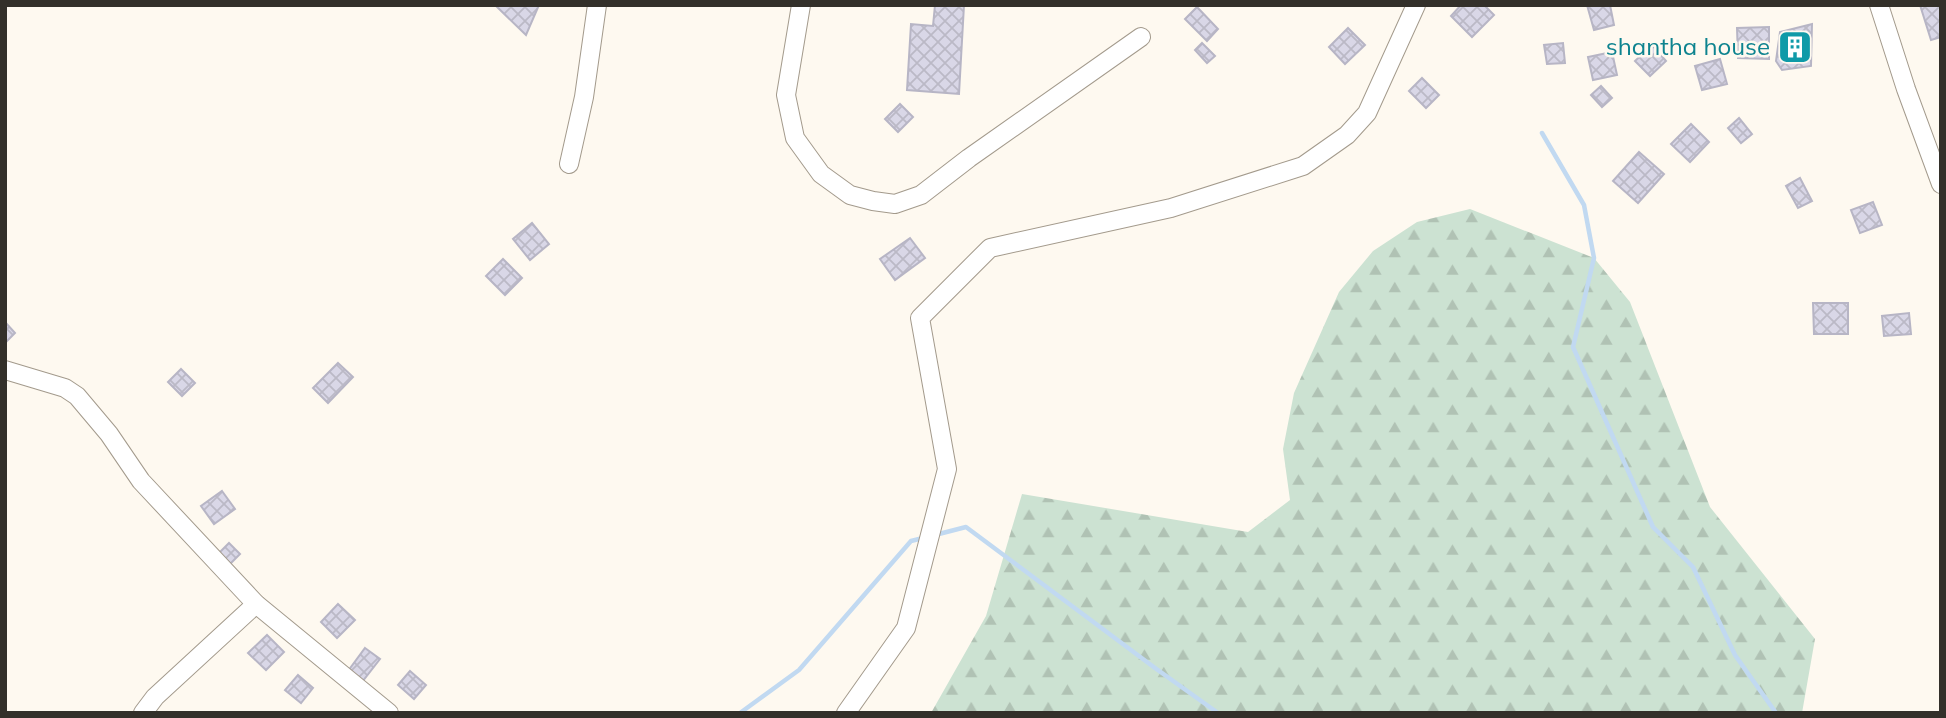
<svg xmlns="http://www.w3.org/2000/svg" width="1946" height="718" font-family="Mulish,sans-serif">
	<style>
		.forest { fill: url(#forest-firs) }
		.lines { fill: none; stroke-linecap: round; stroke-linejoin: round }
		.stream { stroke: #c1d9f1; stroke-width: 4.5 }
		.building { fill: url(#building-cross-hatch); stroke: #b7b5c5; stroke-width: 2 }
		.minor-casing { stroke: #a39a8c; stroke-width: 20 }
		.minor { stroke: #fff; stroke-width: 18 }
		.labels { text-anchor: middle; stroke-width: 5; stroke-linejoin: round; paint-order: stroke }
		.culture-label { font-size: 24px; fill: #0d838f; stroke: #fef9f0; text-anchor: end }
	</style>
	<defs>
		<pattern id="forest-firs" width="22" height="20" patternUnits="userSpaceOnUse" patternTransform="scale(1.75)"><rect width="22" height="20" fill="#cce2d2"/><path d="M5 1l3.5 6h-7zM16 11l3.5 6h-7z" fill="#b0c2b4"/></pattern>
		<pattern id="building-cross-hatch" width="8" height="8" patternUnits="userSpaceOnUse" patternTransform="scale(1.75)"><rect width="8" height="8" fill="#d9d7e7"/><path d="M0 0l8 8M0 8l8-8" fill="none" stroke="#bbb9c6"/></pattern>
	</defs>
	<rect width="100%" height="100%" fill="#fef9f0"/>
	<polygon class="forest" points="1470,209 1594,258 1630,302 1710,507 1815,639 1802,713 931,713 986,616 1022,494 1248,532 1290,500 1283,449 1294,393 1339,292 1373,251 1417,222"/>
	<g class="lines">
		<g class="stream">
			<polyline points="1542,133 1584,205 1594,258 1573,347 1653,527 1693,567 1735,655 1776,713"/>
			<polyline points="935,535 966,527 1155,668 1218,713"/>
			<polyline points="740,713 799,670 911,541 923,538"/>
		</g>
	</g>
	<g class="building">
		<polygon points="495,5 539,5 526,35"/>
		<polygon points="935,5 964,5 959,94 907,90 911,24 933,26"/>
		<polygon points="1461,5 1484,5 1494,15 1472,37 1451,16"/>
		<polygon points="1587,5 1610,5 1614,25 1594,30"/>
		<polygon points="1920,5 1941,5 1941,37 1931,40"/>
		<polygon points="1197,7 1218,29 1207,41 1185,19"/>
		<polygon points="1812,24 1811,66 1782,70 1776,61 1780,32"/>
		<polygon points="1769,27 1769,59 1738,58 1737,28"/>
		<polygon points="1348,28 1365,45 1345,64 1329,47"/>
		<polygon points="1202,43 1215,56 1207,63 1195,50"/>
		<polygon points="1563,43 1565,63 1547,64 1544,45"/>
		<polygon points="1652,45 1666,61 1650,76 1635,61"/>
		<polygon points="1612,52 1617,75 1593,80 1588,57"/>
		<polygon points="1720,59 1727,84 1702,90 1695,66"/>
		<polygon points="1422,78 1439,95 1426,108 1409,91"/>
		<polygon points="1601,86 1612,98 1602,107 1591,95"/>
		<polygon points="900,104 913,117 898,132 885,119"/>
		<polygon points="1739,118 1752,134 1741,143 1728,128"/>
		<polygon points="1691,124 1709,142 1690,162 1671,144"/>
		<polygon points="1639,152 1664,174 1638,203 1613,181"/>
		<polygon points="1800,178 1812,201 1798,208 1786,186"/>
		<polygon points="1873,202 1882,225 1860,233 1851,210"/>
		<polygon points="532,223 549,244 530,260 513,239"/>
		<polygon points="910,238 925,258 895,280 880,259"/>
		<polygon points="503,259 522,278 505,295 486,276"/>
		<polygon points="1813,303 1848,303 1848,334 1814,334"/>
		<polygon points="1909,313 1911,334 1884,336 1882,316"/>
		<polygon points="5,322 15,333 5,343"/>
		<polygon points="338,363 353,377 328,403 313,388"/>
		<polygon points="181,369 195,383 182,396 168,382"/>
		<polygon points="222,491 235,509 214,524 201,506"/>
		<polygon points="229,543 240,554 228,566 217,555"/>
		<polygon points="338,604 355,620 337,638 321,622"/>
		<polygon points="267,635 284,652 266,670 248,653"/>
		<polygon points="365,648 380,659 362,682 348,671"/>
		<polygon points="410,671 426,685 414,699 398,685"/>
		<polygon points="298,675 313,688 301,703 285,690"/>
	</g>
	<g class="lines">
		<g class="minor-casing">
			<g id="minor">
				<polyline points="801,5 786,95 795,138 821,174 850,195 873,201 895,204 921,195 969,158 1141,37"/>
				<polyline points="1879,5 1906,89 1941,184"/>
				<polyline points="569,164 584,97 597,5"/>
				<polyline points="5,370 65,388 77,396 109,434 141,481 256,604 389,713"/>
				<polyline points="143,713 155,697 256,604"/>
				<polyline points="846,713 906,628 947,469 920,318 990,248 1171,208 1303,166 1347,135 1367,113 1416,5"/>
			</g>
		</g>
		<use href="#minor" class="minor"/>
	</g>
	<defs>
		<g id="building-square" transform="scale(1.75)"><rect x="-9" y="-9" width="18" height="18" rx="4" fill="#0f9aa8" stroke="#fef9f0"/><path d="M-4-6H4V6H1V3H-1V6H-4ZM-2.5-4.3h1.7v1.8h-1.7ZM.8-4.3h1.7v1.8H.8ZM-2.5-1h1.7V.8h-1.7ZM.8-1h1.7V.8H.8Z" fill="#fff"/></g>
	</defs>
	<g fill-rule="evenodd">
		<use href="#building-square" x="1795" y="47"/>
	</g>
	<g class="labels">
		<g class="culture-label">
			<text x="1770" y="55">shantha house</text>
		</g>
	</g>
	<rect width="1946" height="718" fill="none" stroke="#33302a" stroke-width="14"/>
</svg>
